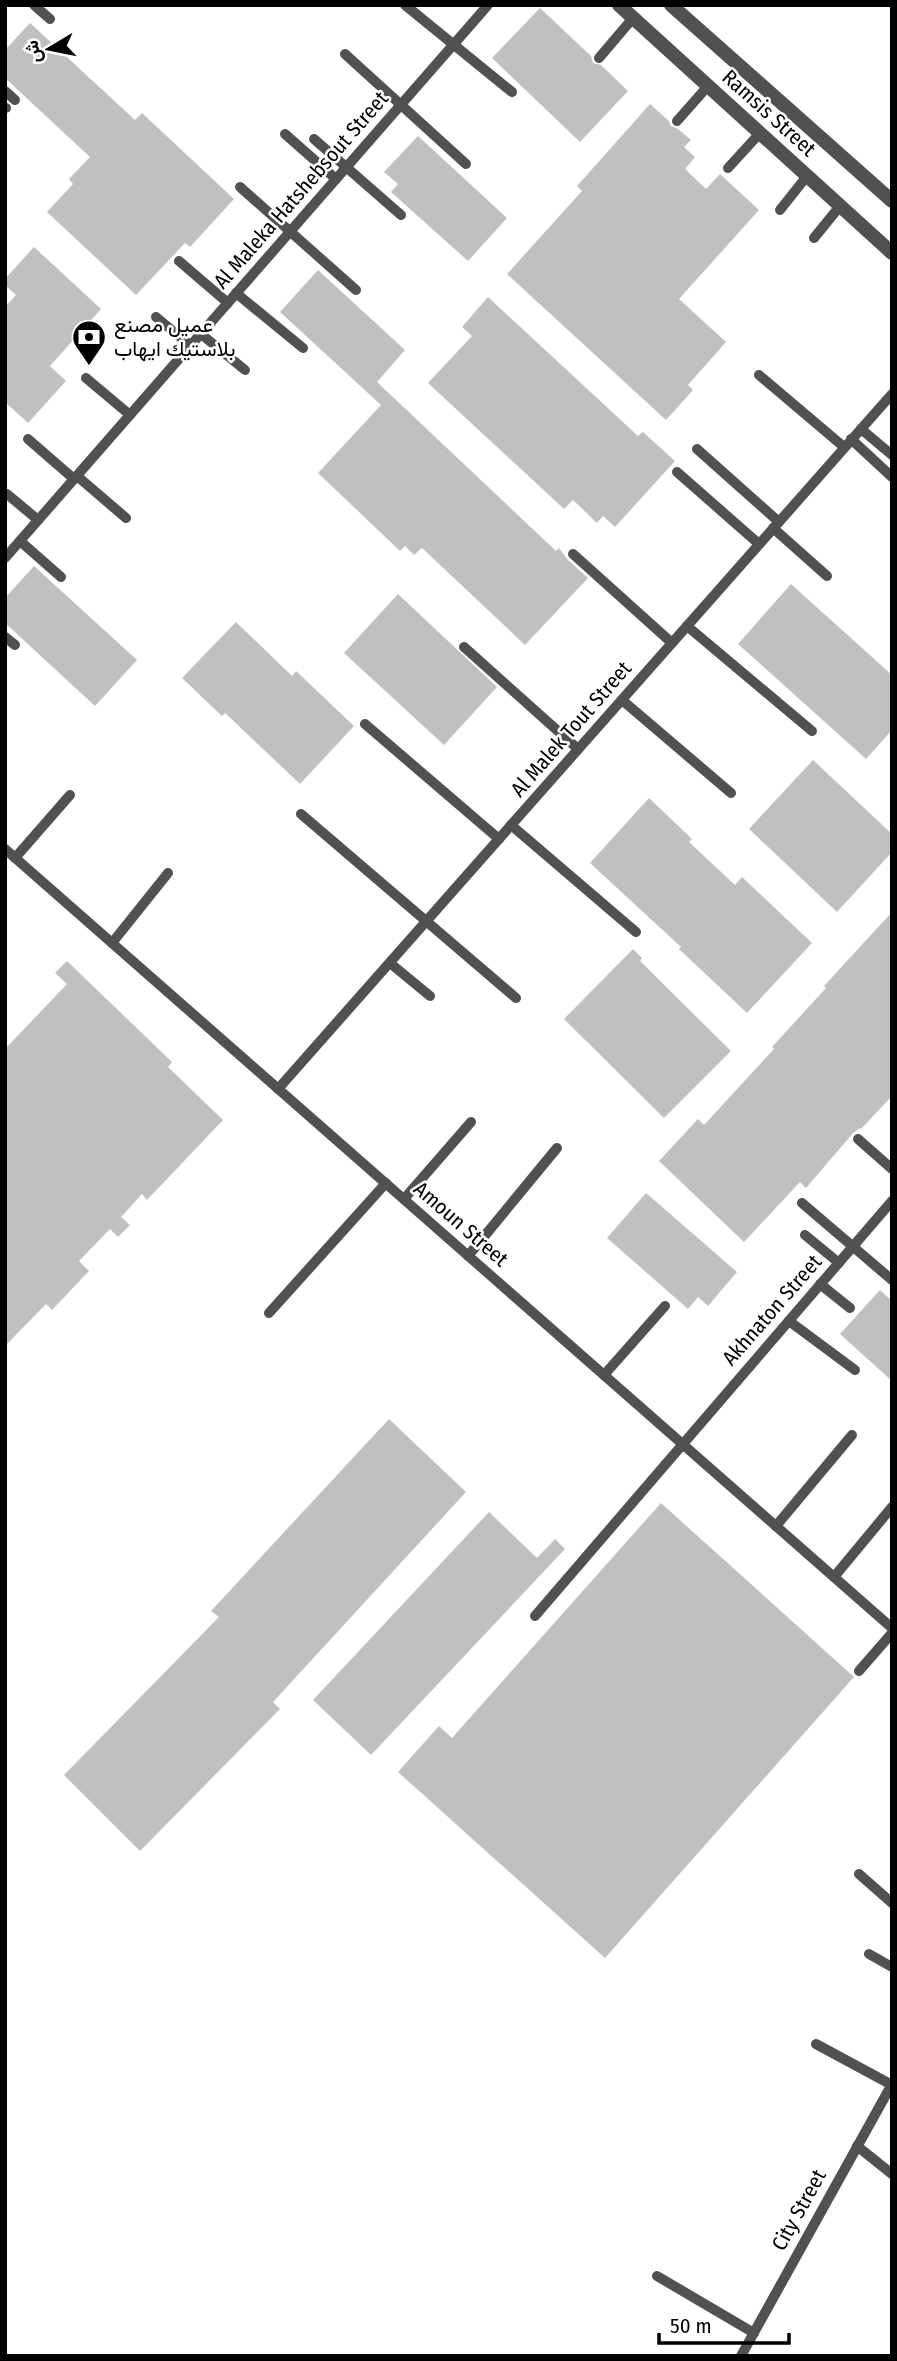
<svg xmlns="http://www.w3.org/2000/svg" width="897" height="2361" font-family="'Fira Sans Condensed',Vazirmatn,sans-serif">
	<style>
		.building { fill: #c0c0c0 }
		.lines { fill: none; stroke-linecap: round; stroke-linejoin: round }
		.service { stroke: #515151; stroke-width: 10 }
		.tertiary { stroke: #515151; stroke-width: 14 }
		.labels { text-anchor: middle; stroke-width: 5; stroke-linejoin: round; paint-order: stroke }
		.street-label { font-size: 21px; fill: #000; stroke: #fff }
		.poi-label { font-size: 21px; fill: #000; stroke: #fff; text-anchor: start }
	</style>
	<rect width="100%" height="100%" fill="#fff"/>
	<g class="building">
		<polygon points="540,8 591,56 593,63 601,65 628,91 580,142 492,58"/>
		<polygon points="30,23 135,120 142,113 234,199 190,247 185,243 136,295 47,212 73,184 69,179 90,157 5,78 5,50"/>
		<polygon points="650,104 669,121 671,126 678,129 691,140 684,147 695,157 685,169 706,189 720,174 759,210 679,299 726,342 688,385 693,390 666,420 507,274 582,191 577,186"/>
		<polygon points="418,136 507,218 468,261 391,192 398,184 384,172"/>
		<polygon points="34,247 101,309 50,366 66,381 28,423 5,402 5,307 16,295 5,285 5,279"/>
		<polygon points="318,270 405,350 377,382 556,551 559,548 568,560 588,578 525,645 422,548 414,555 405,546 400,551 318,473 381,405 280,312"/>
		<polygon points="488,297 638,436 643,432 675,461 615,527 603,516 597,523 573,500 564,509 428,383 472,336 462,327"/>
		<polygon points="34,566 137,660 95,706 5,623 5,598"/>
		<polygon points="791,584 892,675 892,730 866,759 738,644"/>
		<polygon points="398,594 497,687 444,745 344,653"/>
		<polygon points="236,622 292,676 296,671 354,726 300,784 225,713 222,716 182,678"/>
		<polygon points="813,760 892,834 892,852 837,912 749,829"/>
		<polygon points="649,798 692,839 689,842 735,885 742,877 812,943 747,1013 679,949 681,947 590,863"/>
		<polygon points="892,912 892,1096 861,1129 860,1128 853,1133 806,1188 800,1182 744,1242 659,1161 698,1119 704,1125 774,1049 772,1047 826,988 824,986"/>
		<polygon points="633,949 642,958 640,961 731,1051 664,1118 564,1019"/>
		<polygon points="67,961 172,1062 168,1067 223,1120 147,1200 142,1194 121,1217 130,1225 118,1237 110,1229 79,1261 89,1271 52,1310 46,1304 5,1346 5,1049 67,984 55,973"/>
		<polygon points="646,1193 737,1272 708,1306 698,1297 688,1309 607,1238"/>
		<polygon points="880,1290 892,1301 892,1381 840,1334"/>
		<polygon points="389,1419 466,1492 273,1702 280,1709 140,1851 64,1775 219,1617 211,1611"/>
		<polygon points="661,1503 854,1677 605,1958 398,1772 439,1726 452,1738"/>
		<polygon points="489,1512 537,1558 555,1539 565,1549 371,1755 313,1700"/>
	</g>
	<g class="lines">
		<g class="service">
			<polyline points="34,5 50,19"/>
			<polyline points="405,5 512,92"/>
			<polyline points="345,54 466,164"/>
			<polyline points="599,58 633,18"/>
			<polyline points="5,91 15,100"/>
			<polyline points="5,108 6,108"/>
			<polyline points="677,121 708,86"/>
			<polyline points="285,134 336,179"/>
			<polyline points="314,139 401,215"/>
			<polyline points="728,168 760,133"/>
			<polyline points="240,187 356,290"/>
			<polyline points="780,210 807,176"/>
			<polyline points="814,238 840,206"/>
			<polyline points="179,261 228,303"/>
			<polyline points="236,293 303,348"/>
			<polyline points="156,317 191,346"/>
			<polyline points="201,334 245,370"/>
			<polyline points="759,375 844,447"/>
			<polyline points="86,378 130,415"/>
			<polyline points="861,429 892,455"/>
			<polyline points="28,439 74,479"/>
			<polyline points="851,439 892,477"/>
			<polyline points="697,449 779,522"/>
			<polyline points="677,472 759,544"/>
			<polyline points="77,476 126,518"/>
			<polyline points="7,494 38,520"/>
			<polyline points="773,528 827,576"/>
			<polyline points="20,541 61,577"/>
			<polyline points="573,554 672,643"/>
			<polyline points="5,558 488,5"/>
			<polyline points="687,626 812,731"/>
			<polyline points="5,637 15,645"/>
			<polyline points="464,647 578,749"/>
			<polyline points="622,700 731,793"/>
			<polyline points="365,724 499,839"/>
			<polyline points="301,814 516,998"/>
			<polyline points="511,825 636,932"/>
			<polyline points="5,849 892,1628"/>
			<polyline points="15,858 70,795"/>
			<polyline points="112,943 168,873"/>
			<polyline points="390,963 430,996"/>
			<polyline points="278,1089 892,394"/>
			<polyline points="858,1139 892,1169"/>
			<polyline points="404,1199 471,1122"/>
			<polyline points="802,1203 892,1280"/>
			<polyline points="805,1235 839,1263"/>
			<polyline points="468,1256 557,1148"/>
			<polyline points="820,1284 850,1308"/>
			<polyline points="269,1313 386,1183"/>
			<polyline points="789,1321 855,1370"/>
			<polyline points="604,1375 665,1306"/>
			<polyline points="776,1526 852,1435"/>
			<polyline points="834,1577 892,1507"/>
			<polyline points="535,1616 892,1201"/>
			<polyline points="859,1671 892,1633"/>
			<polyline points="859,1874 892,1903"/>
			<polyline points="869,1954 892,1967"/>
			<polyline points="816,2044 892,2085"/>
			<polyline points="857,2146 892,2174"/>
			<polyline points="657,2276 754,2333"/>
			<polyline points="741,2356 892,2084"/>
		</g>
		<g class="tertiary">
			<polyline points="619,5 892,253"/>
			<polyline points="671,5 892,201"/>
		</g>
	</g>
	<defs>
		<g id="bank-pin" transform="scale(1.75)"><path d="M0 17L-7.5 6A9.5 9.5 0 1 1 7.5 6Z" fill="#000" stroke="#fff"/><path d="M-6-4H6V4H-6ZM0-2.3a2.3 2.3 0 1 0 0 4.6a2.3 2.3 0 1 0 0-4.6Z" fill="#fff"/></g>
	</defs>
	<g fill-rule="evenodd">
		<use href="#bank-pin" x="89" y="337"/>
	</g>
	<g class="labels">
		<g class="street-label">
			<text transform="translate(769 113) rotate(42)" y="7">Ramsis Street</text>
			<text transform="translate(301 190) rotate(-49)" y="7">Al Maleka Hatshebsout Street</text>
			<text transform="translate(571 729) rotate(-49)" y="7">Al Malek Tout Street</text>
			<text transform="translate(461 1224) rotate(41)" y="7">Amoun Street</text>
			<text transform="translate(772 1310) rotate(-49)" y="7">Akhnaton Street</text>
			<text transform="translate(799 2210) rotate(-61)" y="7">City Street</text>
		</g>
		<g class="poi-label">
			<text x="114" y="332">عميل مصنع<tspan x="114" dy="24">بلاستيك ايهاب</tspan></text>
		</g>
	</g>
	<rect width="897" height="2361" fill="none" stroke="#000000" stroke-width="14"/>
	<g transform="translate(49 49) rotate(260)" stroke="#ffffff" stroke-width="5" paint-order="stroke">
	<path d="M0-5L12 26L0 18L-12 26Z" fill="#000000"/>
	<text y="-10" font-size="19" font-weight="bold" text-anchor="middle" fill="#000000">ش</text>
	</g>
	<path d="M659 2333v10h130v-10" fill="none" stroke="#000000" stroke-width="3.5"/>
	<text x="670" y="2333" font-size="21" fill="#000000" stroke="#ffffff" stroke-width="5" paint-order="stroke">50 m</text>
</svg>
